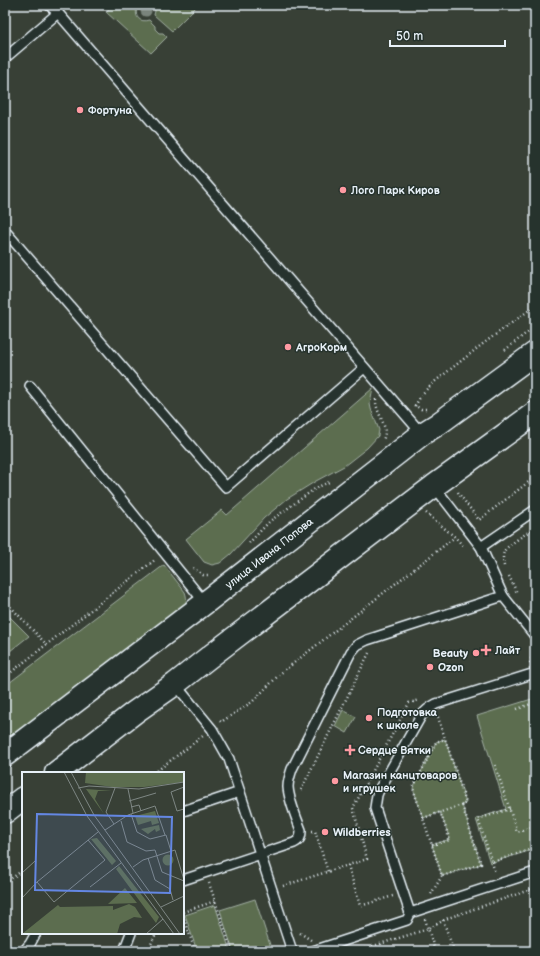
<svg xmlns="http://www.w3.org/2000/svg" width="540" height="956" font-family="'Balsamiq Sans',sans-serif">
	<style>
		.green { fill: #5c6d4f; stroke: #a2afa4 }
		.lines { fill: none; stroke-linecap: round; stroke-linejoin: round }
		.service-casing { stroke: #e8f1f8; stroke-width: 12 }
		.secondary-casing { stroke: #e8f1f8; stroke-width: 25 }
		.path { stroke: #e8f1f8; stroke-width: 2.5; stroke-dasharray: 1 3; stroke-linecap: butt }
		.service { stroke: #26332d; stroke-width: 9 }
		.secondary { stroke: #26332d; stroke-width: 22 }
		.tree { fill: #7a847b }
		.poi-dot { fill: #ff9aa2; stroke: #26332d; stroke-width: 1.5 }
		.labels { text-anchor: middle; stroke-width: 3; stroke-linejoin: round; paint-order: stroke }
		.poi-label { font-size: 11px; font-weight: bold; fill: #e8f1f8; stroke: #26332d; text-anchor: start }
		.street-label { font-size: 11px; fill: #e8f1f8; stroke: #26332d }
		.inset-road { fill: none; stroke: #7e8784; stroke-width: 1 }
		.view { fill: #6487e3; fill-opacity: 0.15; stroke: #6487e3; stroke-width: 2 }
		.inset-edge { fill: none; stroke: #e8f1f8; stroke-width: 2 }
	</style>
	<rect width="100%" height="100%" fill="#384036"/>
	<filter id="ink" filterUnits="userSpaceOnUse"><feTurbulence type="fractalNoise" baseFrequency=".025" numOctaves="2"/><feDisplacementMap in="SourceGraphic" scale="8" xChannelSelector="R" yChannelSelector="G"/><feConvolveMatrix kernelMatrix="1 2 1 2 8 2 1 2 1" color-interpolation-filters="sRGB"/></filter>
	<g filter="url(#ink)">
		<g class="green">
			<path d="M112,5H134L137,8C134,17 140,23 149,20L155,26V29L159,33H163L167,37L151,53L106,12Z"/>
			<polygon points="157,5 198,5 172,31 154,15 155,11 154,8"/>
			<polygon points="373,388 370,404 371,409 379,430 378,436 367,448 344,466 316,481 287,499 264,518 231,554 220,563 212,565 204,562 186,539 222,510 227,515"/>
			<path d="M164,565L185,592C187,598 187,601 184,607L5,746V686Z"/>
			<polygon points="5,612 29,636 5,655"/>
			<polygon points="535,698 535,849 490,863 476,819 506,809 477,716"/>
			<polygon points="343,710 356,717 347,733 335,726"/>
			<polygon points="445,739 466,803 462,805 481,864 442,876 432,845 450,839 440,812 423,818 413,788 436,742"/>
			<polygon points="255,899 272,951 233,951 220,910"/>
			<polygon points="215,905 230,951 197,951 185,915"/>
		</g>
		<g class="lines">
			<g class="service-casing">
				<g id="service">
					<polyline points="49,5 58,13"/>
					<polyline points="5,58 58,13 422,434"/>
					<polyline points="5,231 226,487 364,368"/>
					<polyline points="30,386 205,603"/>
					<polyline points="434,486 481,547 503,596 535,636"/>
					<polyline points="481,547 535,510"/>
					<polyline points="175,684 212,729 229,759 292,951"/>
					<polyline points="183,811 240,792"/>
					<path d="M183,880L294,843C300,840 301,837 301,830C296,817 289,801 288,787C288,781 290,775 292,769L351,652L357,645L367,640L503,596"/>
					<polyline points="410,913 535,872"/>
					<polyline points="24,951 30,944 36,933"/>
					<polyline points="124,951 131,933"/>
					<path d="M313,951L407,920L409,916L410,913L375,808L377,795L379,790L421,716C426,710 430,707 436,704L535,673"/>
				</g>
			</g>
			<g class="secondary-casing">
				<g id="secondary">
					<polyline points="5,755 205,603 422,434 438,424 535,353"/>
					<polyline points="56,773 135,712 175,684 208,658 434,486 535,413"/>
					<polyline points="5,812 23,798"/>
				</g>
			</g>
			<g class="path">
				<polyline points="505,350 524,335 535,328"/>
				<path d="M376,399C375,414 390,425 383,440"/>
				<polyline points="414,405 421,409 426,409"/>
				<polyline points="415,406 422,394 433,383 484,343 535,306"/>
				<polyline points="458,492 459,494 479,520 535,477"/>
				<polyline points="426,513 455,537 464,547"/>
				<polyline points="249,543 270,521 316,488 329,482"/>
				<path d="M504,566C503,561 502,555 505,550C510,544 527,532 535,529"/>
				<polyline points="193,568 203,575 210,575"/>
				<polyline points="509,576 517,593"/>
				<polyline points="5,601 46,644"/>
				<polyline points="530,663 534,648"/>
				<polyline points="5,677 156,559"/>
				<polyline points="517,709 534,703 535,705"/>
				<polyline points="438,717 466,803 462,805 481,864 442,876 413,788 436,742 445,739"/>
				<polyline points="220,721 221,722 252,702 281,673 455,537"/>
				<polyline points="495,765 517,832 535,826"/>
				<polyline points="154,773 203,736"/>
				<polyline points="301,790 369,653"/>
				<polyline points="510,809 478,819 492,862 535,848"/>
				<polyline points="423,818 462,805"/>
				<polyline points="312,831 315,831 328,872"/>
				<polyline points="432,845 450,840 440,812"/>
				<polyline points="492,862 495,873"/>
				<polyline points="348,865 360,906 393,896"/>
				<polyline points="5,883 23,870"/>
				<polyline points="209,883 232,951"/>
				<polyline points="283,886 367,859 353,808 409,703 420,700"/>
				<polyline points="431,894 442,876"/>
				<polyline points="183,912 215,901"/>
				<polyline points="183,915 195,951"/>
				<polyline points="425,919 435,951"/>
				<polyline points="443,920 454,951"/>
				<polyline points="300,933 311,940"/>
				<polyline points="381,944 383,951"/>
				<polyline points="148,951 156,933"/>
				<polyline points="357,951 428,929 448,918 535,888"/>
			</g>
			<use href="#service" class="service"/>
			<use href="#secondary" class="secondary"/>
		</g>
		<circle class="tree" cx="146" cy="11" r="5.5"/>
	</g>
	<g class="poi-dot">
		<circle cx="80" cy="110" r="4"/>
		<circle cx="343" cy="190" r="4"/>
		<circle cx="288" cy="347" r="4"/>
		<path d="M484 644h4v4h4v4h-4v4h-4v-4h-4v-4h4z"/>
		<circle cx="476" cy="653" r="4"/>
		<circle cx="430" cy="667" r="4"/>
		<circle cx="369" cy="718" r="4"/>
		<path d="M348 744h4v4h4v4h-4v4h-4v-4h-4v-4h4z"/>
		<circle cx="335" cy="781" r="4"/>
		<circle cx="325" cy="832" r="4"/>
	</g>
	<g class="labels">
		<g class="poi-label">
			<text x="88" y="114">Фортуна</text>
			<text x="351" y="194">Лого Парк Киров</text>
			<text x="296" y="351">АгроКорм</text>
			<text x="495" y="654">Лайт</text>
			<text x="468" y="657" text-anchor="end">Beauty</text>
			<text x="438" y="671">Ozon</text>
			<text x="377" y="716">Подготовка<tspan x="377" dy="13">к школе</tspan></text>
			<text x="358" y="754">Сердце Вятки</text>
			<text x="343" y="779">Магазин канцтоваров<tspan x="343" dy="13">и игрушек</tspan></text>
			<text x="333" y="836">Wildberries</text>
		</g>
		<g class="street-label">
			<text transform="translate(269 553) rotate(-38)" y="4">улица Ивана Попова</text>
		</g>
	</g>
	<g transform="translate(22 772)">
		<rect width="162" height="162" fill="#384036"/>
		<path d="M64,0H162V10L122,15H90L63,11ZM64,17L90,19H76L73,27L82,42ZM133,39L137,51L130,53L129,49L116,53L113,44ZM137,53L138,58L134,60L133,57L126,62L119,57ZM75,66L94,89L90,93L69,67ZM140.5 88a5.5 5.5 0 1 1 11 0a5.5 5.5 0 1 1-11 0ZM97,94L137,145L134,151L94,97ZM103,116L115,131L86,132ZM107,132L113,135L120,146L112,145L98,152L95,162H0L36,133L38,135L91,134V138Z" fill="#5c6d4f"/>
		<path class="inset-road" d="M42,0L65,44L152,162M49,0L72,43L158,162M162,15L149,20L155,39L162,37M56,16L67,14L117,17L162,10M106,17L111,41M107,29L134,21M109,35L117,33L119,39M109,42L115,60L128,67L144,63L149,79M99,49L105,70L124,79L133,78L140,100L162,109M92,52L84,40L93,16M83,58L106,43L133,34L143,63M66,68L83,88L32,130L15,110L76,60M126,86L133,108L148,117L151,128M111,95L121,88L153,78L162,108M0,101L13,89M68,115L99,91M0,126L15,110M139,135L162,124M124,162L141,147"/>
		<path class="view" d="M15,42L150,45L148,121L13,118Z"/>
		<rect width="162" height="162" class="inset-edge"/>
	</g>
	<rect width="540" height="956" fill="none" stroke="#26332d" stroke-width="20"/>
	<rect x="10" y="10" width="520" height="936" fill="none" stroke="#e8f1f8" stroke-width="1.5" filter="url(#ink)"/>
	<path d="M390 40v6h115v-6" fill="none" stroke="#e8f1f8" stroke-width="2"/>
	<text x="396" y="40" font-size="12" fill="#e8f1f8" stroke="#26332d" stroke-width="3" paint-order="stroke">50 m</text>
</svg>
